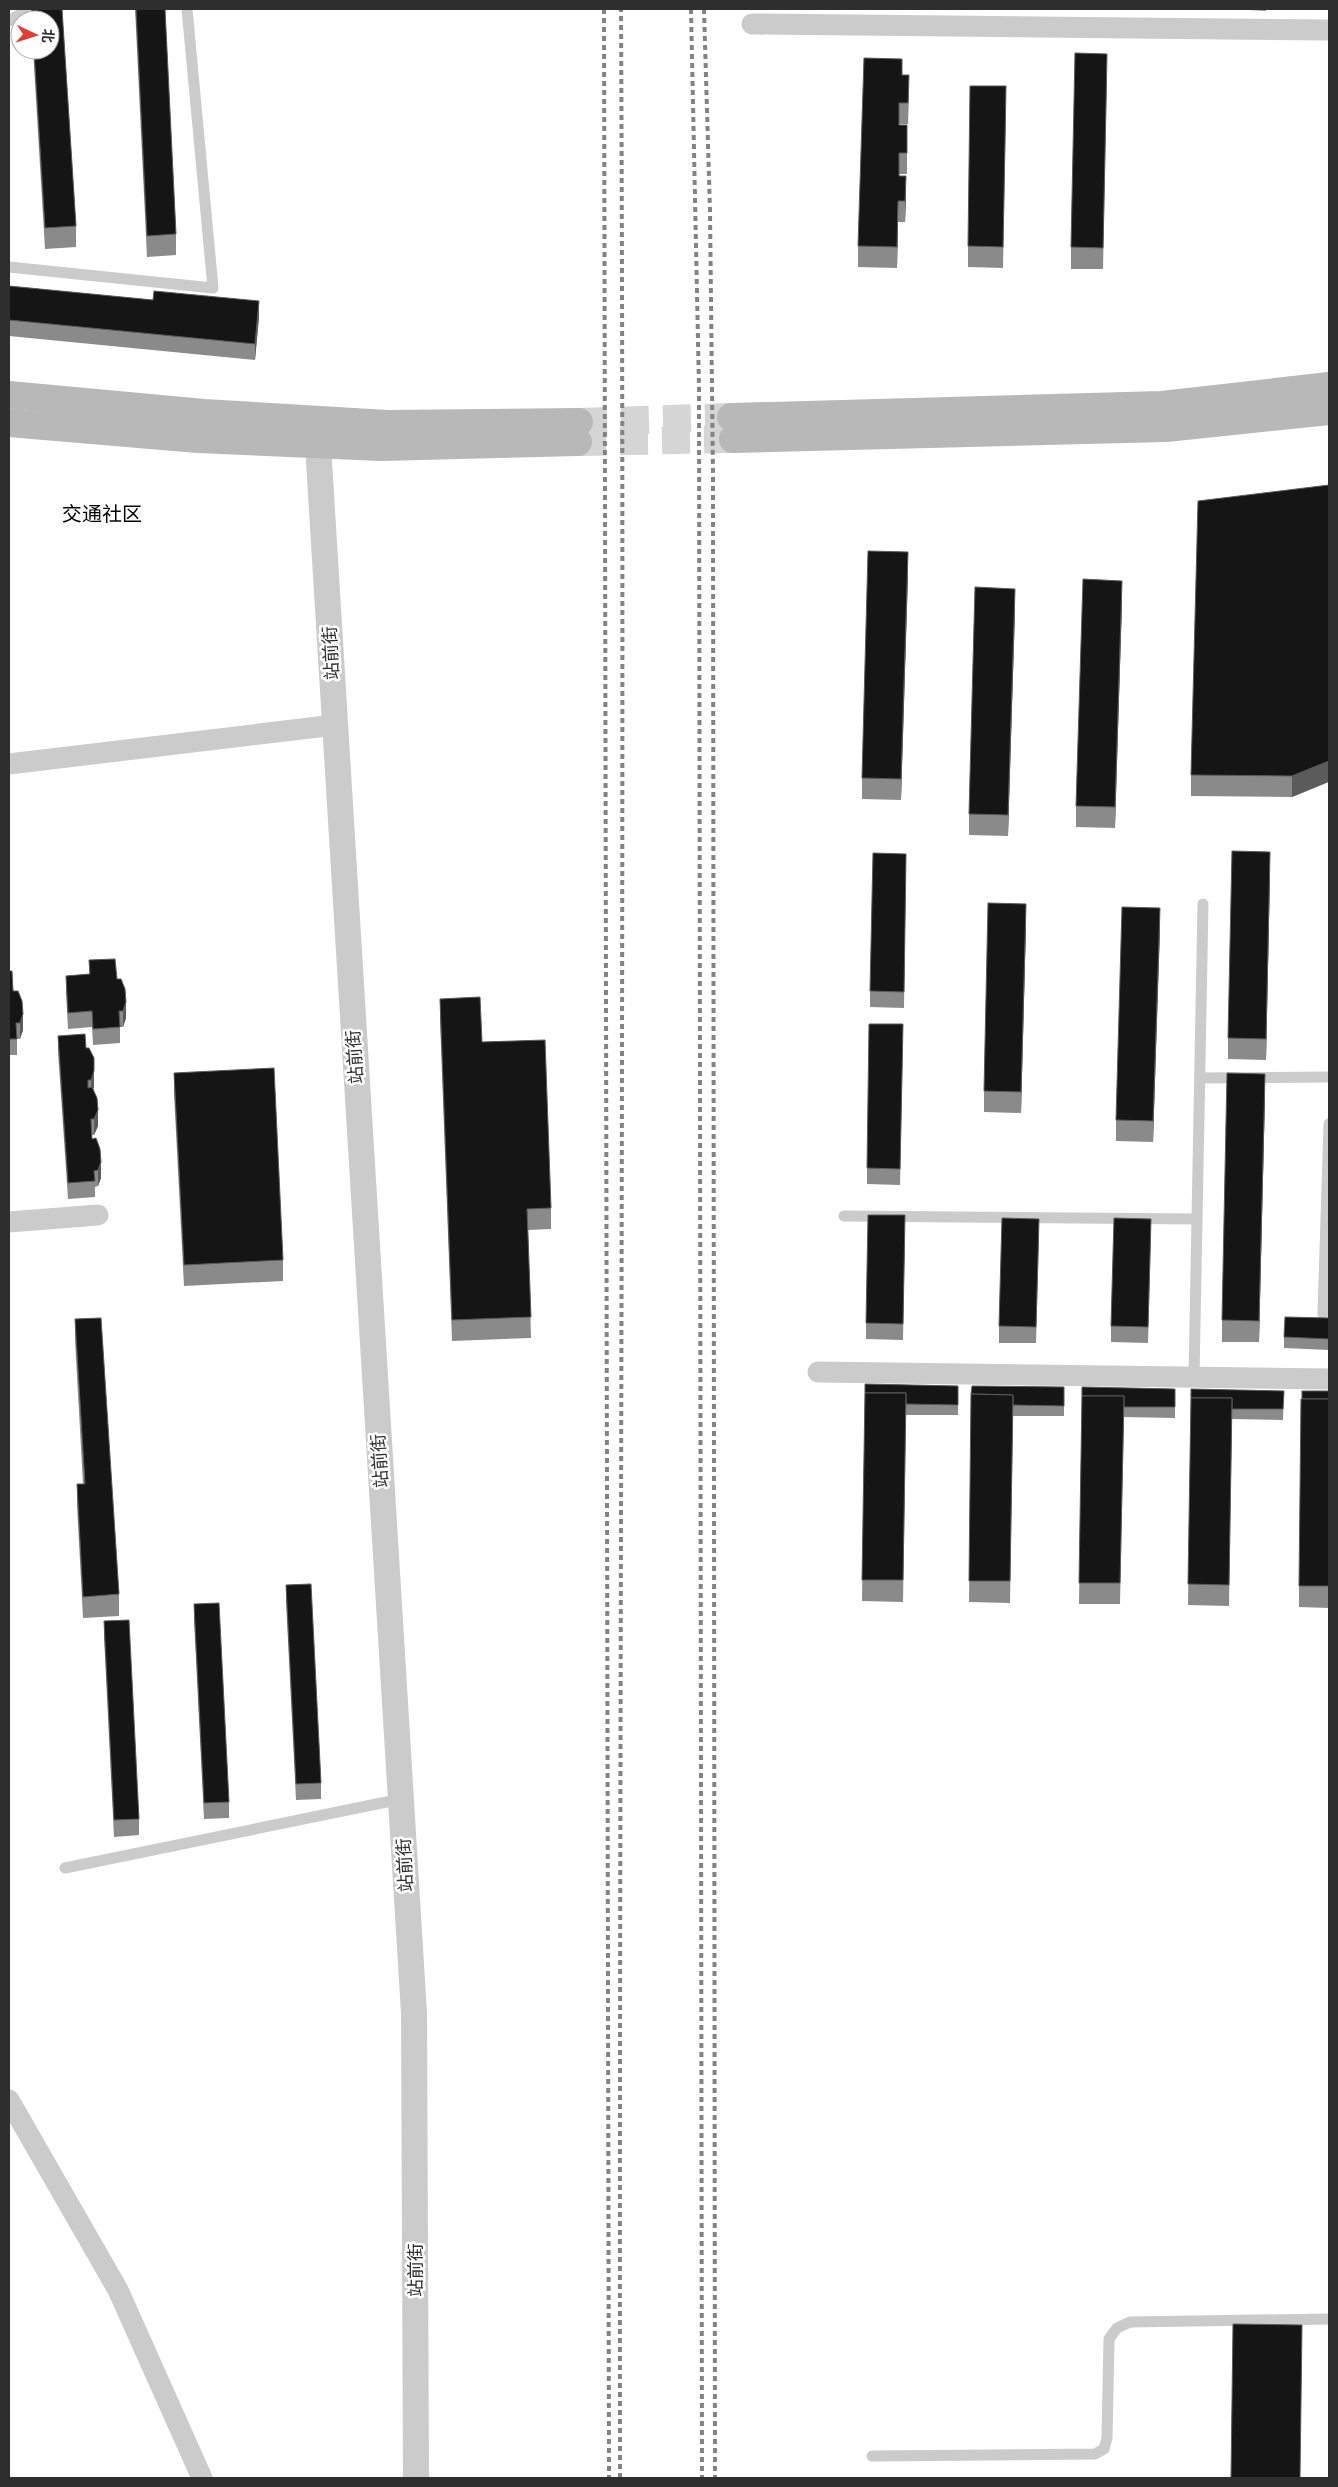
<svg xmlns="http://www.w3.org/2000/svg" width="1338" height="2487" font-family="'PT Sans Narrow','Noto Sans SC',sans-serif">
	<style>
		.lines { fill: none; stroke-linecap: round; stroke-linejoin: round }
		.secondary-tunnel { stroke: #d5d5d5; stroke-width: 28; stroke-dasharray: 28 14; stroke-linecap: butt }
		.service { stroke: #cbcbcb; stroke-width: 11 }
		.minor { stroke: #cbcbcb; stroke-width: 21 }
		.tertiary { stroke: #cbcbcb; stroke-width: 26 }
		.secondary { stroke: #b8b8b8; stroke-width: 28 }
		.rail { stroke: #838383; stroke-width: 4; stroke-dasharray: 5 4; stroke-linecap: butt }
		.wall { fill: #8a8a8a }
		.shaded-wall { fill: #5b5b5b }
		.building { fill: #151515; stroke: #5b5b5b }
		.labels { text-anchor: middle; stroke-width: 5; stroke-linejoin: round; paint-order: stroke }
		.street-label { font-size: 18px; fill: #2e2e2e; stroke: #fff }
		.quarter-label { font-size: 20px; fill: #000; stroke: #fff }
	</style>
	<rect width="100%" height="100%" fill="#fff"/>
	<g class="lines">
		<g class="secondary-tunnel">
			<polyline points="579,422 731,417"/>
			<polyline points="578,442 733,439"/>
		</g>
		<g class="service">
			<polyline points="9,21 29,9"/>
			<polyline points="9,267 213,288 187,9"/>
			<polyline points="1200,1078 1329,1077"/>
			<polyline points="844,1216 1197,1219"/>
			<polyline points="1323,1314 1329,1124"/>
			<polyline points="1194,1377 1203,904"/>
			<polyline points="65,1868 401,1799"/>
			<polyline points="872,2456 1095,2454 1104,2449 1107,2438 1109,2339 1117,2328 1130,2322 1329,2319"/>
		</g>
		<g class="minor">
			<polyline points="752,24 1329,30"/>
			<polyline points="9,764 335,725"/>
			<polyline points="9,1222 98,1215"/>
			<polyline points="818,1372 1329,1379"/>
			<polyline points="9,2100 118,2290 202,2478"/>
		</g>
		<polyline class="tertiary" points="318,445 414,2013 416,2478"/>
		<g class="secondary">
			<polyline points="9,395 204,413 387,424 579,422"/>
			<polyline points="731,417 1162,405 1329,386"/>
			<polyline points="9,423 198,439 381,447 578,442"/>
			<polyline points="733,439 1166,428 1329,411"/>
		</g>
		<g class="rail">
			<polyline points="604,9 609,2478"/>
			<polyline points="691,9 699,387 702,2478"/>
			<polyline points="704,9 710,211 713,477 715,2478"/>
			<path d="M620,2478C619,1655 625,832 621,9"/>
		</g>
	</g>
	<g class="wall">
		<polygon points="31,9 62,9 76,226 76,247 45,249 33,50 50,50 50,20 31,20"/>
		<polygon points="135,9 165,9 176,234 176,255 147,257"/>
		<polygon points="1232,9 1266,9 1266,11"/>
		<polygon points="902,75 909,96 908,124 899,124 907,146 907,174 899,174 906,197 905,222 898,222 897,268 858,267 858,246"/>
		<polygon points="1107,75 1103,269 1071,269 1071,247"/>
		<polygon points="1006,108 1003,268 968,267 968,246"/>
		<polygon points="9,286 153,300 259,317 255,360 9,336"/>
		<polygon points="1329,485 1329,782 1292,797 1191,796 1191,775"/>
		<polygon points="908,574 901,800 862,799 862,778"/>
		<polygon points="1122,602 1115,828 1076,827 1076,806"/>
		<polygon points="1015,610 1008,836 969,835 969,814"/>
		<polygon points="906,854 904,1008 870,1007 870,991"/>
		<polygon points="1270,873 1266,1060 1228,1059 1228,1038"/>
		<polygon points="1026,925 1021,1113 984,1112 984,1091"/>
		<polygon points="1160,929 1153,1142 1116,1141 1116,1120"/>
		<polygon points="89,960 117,979 126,1018 123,1027 120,1027 120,1043 93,1045 92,1027 68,1029 66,992 66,976 89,974"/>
		<polygon points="9,971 23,1030 20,1039 17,1039 17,1055 9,1055"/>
		<polygon points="440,999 482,1042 551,1208 551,1229 528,1230 531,1338 452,1341 440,1020"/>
		<polygon points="58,1036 86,1048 94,1087 93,1090 98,1126 94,1135 92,1135 92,1139 101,1178 98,1186 95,1187 95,1197 68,1199 58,1052"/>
		<polygon points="903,1040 900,1185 867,1184 867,1168"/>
		<polygon points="174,1073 283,1260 283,1281 184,1286 174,1094"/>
		<polygon points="1265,1095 1259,1342 1222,1342 1222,1320"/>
		<polygon points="905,1231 903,1340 866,1339 866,1323"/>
		<polygon points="1039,1235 1036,1343 999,1343 999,1326"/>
		<polygon points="1151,1235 1148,1343 1111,1342 1111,1326"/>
		<polygon points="1329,1318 1329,1350 1284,1348 1284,1337"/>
		<polygon points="75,1319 119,1594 119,1616 83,1618 77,1505 77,1484 83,1484 75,1340"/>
		<polygon points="865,1384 958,1386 958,1415 906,1415 903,1602 862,1601"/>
		<polygon points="972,1386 1064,1387 1064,1416 1013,1416 1010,1603 969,1602"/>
		<polygon points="1082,1387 1175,1389 1175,1418 1124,1417 1120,1604 1079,1604"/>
		<polygon points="1191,1389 1284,1391 1283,1420 1232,1419 1229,1606 1188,1605"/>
		<polygon points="1329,1391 1329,1608 1299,1607 1299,1586"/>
		<polygon points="286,1585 321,1783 321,1799 296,1800 286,1601"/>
		<polygon points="194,1604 229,1802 229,1818 204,1819 194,1620"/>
		<polygon points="104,1621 139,1819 139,1835 114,1837 104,1637"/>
	</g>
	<g class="shaded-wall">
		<polygon points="906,176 906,197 905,222 905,201"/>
		<polygon points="898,201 898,222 897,268 897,247"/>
		<polygon points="259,301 259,317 255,360 255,344"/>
		<polygon points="908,552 908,574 901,800 901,779"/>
		<polygon points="1122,581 1122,602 1115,828 1115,807"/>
		<polygon points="1015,589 1015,610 1008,836 1008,815"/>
		<polygon points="1328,761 1328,782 1292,797 1292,776"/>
		<polygon points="1270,852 1270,873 1266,1060 1266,1039"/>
		<polygon points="1026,904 1026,925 1021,1113 1021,1092"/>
		<polygon points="1160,908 1160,929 1153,1142 1153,1121"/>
		<polygon points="126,1002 126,1018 123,1027 123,1011"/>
		<polygon points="23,1014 23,1030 20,1039 20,1023"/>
		<polygon points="94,1071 94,1087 91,1096 91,1080"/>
		<polygon points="1265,1074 1265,1095 1259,1342 1259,1321"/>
		<polygon points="98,1110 98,1126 94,1135 94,1119"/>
		<polygon points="101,1162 101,1178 98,1186 98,1170"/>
	</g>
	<g class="building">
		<polygon points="32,9 62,9 76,226 45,228 34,50 50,50 50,20 33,20"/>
		<polygon points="136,9 165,9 176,234 147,236"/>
		<polygon points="1075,53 1107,54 1103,248 1071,247"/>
		<polygon points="864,58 902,59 902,75 909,75 908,103 899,103 899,125 907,125 907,153 899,153 899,176 906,176 905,201 898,201 897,247 858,246"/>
		<polygon points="970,86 1006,86 1003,247 968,246"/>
		<polygon points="9,286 153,300 154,291 259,301 255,344 9,320"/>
		<polygon points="1329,485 1329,761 1292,776 1191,775 1198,501"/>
		<polygon points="868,551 908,552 901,779 862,778"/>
		<polygon points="1083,579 1122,581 1115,807 1076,806"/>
		<polygon points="975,587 1015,589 1008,815 969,814"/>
		<polygon points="1232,851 1270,852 1266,1039 1228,1038"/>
		<polygon points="873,853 906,854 904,992 870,991"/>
		<polygon points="988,903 1026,904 1021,1092 984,1091"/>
		<polygon points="1122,907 1160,908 1153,1121 1116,1120"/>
		<polygon points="115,959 117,979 121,979 125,989 126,1002 123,1011 119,1011 120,1027 93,1029 92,1011 68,1013 66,976 90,974 89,960"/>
		<polygon points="9,971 12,971 13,991 18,991 22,1001 23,1014 20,1023 16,1023 17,1039 9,1039"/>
		<polygon points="480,997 482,1042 545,1040 551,1208 527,1209 531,1317 452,1320 440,999"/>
		<polygon points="869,1024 903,1024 900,1169 867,1168"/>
		<polygon points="85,1034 86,1048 89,1048 94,1058 94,1071 91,1080 88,1080 88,1088 92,1087 97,1098 98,1110 94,1119 91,1119 92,1139 96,1138 100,1149 101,1162 98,1170 94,1171 95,1181 68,1183 58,1036"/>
		<polygon points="274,1068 283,1260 184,1265 174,1073"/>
		<polygon points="1227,1073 1265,1074 1259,1321 1222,1320"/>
		<polygon points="868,1215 905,1215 903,1324 866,1323"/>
		<polygon points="1002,1218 1039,1219 1036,1327 999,1326"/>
		<polygon points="1114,1218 1151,1219 1148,1327 1111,1326"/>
		<polygon points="1285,1317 1329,1318 1329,1339 1284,1337"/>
		<polygon points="101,1318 119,1594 83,1597 77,1484 85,1484 75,1319"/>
		<polygon points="865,1384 958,1386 958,1405 906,1404 906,1393 865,1393"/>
		<polygon points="972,1386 1064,1387 1064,1406 1013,1405 1013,1395 971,1394"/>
		<polygon points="1082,1387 1175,1389 1175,1407 1124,1407 1124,1396 1082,1396"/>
		<polygon points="1191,1389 1284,1391 1283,1409 1232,1409 1232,1398 1191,1398"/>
		<rect x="1302" y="1391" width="27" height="8"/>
		<polygon points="865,1393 906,1393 903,1580 862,1580"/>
		<polygon points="971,1394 1013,1395 1010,1581 969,1581"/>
		<polygon points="1082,1396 1124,1396 1120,1583 1079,1583"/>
		<polygon points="1191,1398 1232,1398 1229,1585 1188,1584"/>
		<polygon points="1301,1399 1329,1399 1329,1586 1299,1586"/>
		<polygon points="311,1584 321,1783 296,1784 286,1585"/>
		<polygon points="219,1603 229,1802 204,1803 194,1604"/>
		<polygon points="129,1620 139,1819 114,1820 104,1621"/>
		<polygon points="1233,2324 1302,2325 1300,2478 1231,2478"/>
	</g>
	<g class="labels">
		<g class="street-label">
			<text transform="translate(331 653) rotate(-93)" y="6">站前街</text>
			<text transform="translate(355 1057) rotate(-94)" y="6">站前街</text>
			<text transform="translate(380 1461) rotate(-94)" y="6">站前街</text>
			<text transform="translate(405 1865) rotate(-93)" y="6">站前街</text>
			<text transform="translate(416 2270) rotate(-90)" y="6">站前街</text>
		</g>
		<g class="quarter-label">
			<text x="102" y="521">交通社区</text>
		</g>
	</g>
	<rect width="1338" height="2487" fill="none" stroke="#2e2e2e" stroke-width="20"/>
	<g transform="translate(35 35) rotate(94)"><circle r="24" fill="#ffffff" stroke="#ababab"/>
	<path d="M0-4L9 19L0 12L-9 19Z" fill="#e03d35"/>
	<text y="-8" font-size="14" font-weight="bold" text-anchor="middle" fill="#2e2e2e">北</text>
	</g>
</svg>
